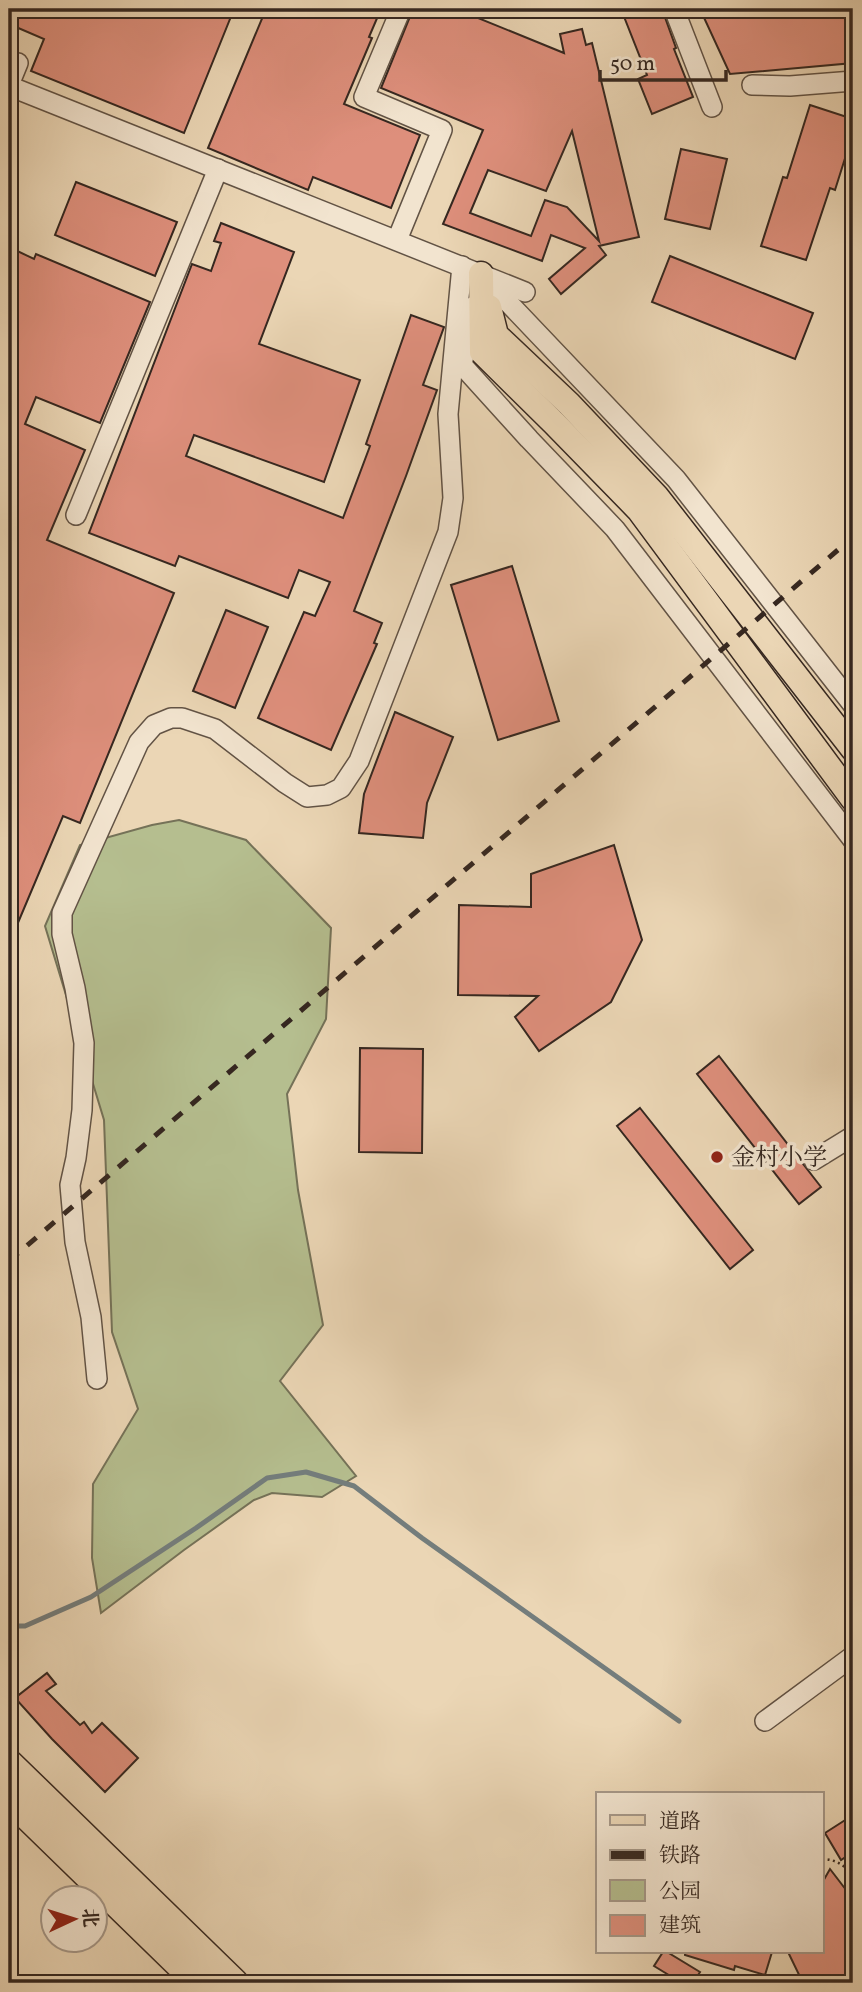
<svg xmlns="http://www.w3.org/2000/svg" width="862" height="1992" font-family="Vollkorn,'Noto Serif SC',serif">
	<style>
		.green { fill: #b5be8f; stroke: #757258; stroke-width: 2 }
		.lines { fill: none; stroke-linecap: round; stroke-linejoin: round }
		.stream { stroke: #747d7c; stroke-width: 5 }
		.building { fill: #de8f7c; stroke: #352720; stroke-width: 2; fill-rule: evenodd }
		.minor-casing { stroke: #625345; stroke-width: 22 }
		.major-casing { stroke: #352720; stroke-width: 27 }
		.highway-casing { stroke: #352720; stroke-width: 31 }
		.path { stroke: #352720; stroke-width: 2.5; stroke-dasharray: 2 3.5; stroke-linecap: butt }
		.minor { stroke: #f2e4cf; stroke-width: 19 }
		.major { stroke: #ebd6b5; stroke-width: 24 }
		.highway { stroke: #ebd6b5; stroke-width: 28 }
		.rail { stroke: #352720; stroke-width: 5; stroke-dasharray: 12 12; stroke-linecap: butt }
		.poi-dot { fill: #8f2418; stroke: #f2e4cf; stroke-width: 2.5 }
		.labels { text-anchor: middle; stroke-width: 7; stroke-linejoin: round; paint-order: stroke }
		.poi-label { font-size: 24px; fill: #352720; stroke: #f2e4cf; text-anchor: start }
	</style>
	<rect width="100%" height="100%" fill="#ebd6b5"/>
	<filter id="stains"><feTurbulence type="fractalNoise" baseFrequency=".00286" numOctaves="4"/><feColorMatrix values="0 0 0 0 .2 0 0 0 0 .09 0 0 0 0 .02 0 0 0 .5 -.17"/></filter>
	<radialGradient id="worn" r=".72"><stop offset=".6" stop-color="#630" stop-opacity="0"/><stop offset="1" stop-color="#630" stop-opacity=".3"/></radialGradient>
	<polygon class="green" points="179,820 246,840 331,928 326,1019 287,1094 298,1190 323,1325 280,1381 356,1476 322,1497 272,1493 254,1500 184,1550 101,1613 92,1558 93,1484 138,1409 112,1332 104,1120 45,926 80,845 152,825"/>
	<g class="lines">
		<polyline class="stream" points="9,1626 25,1626 91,1597 196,1528 267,1478 306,1472 354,1486 422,1538 679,1721"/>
	</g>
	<g class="building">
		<polygon points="9,9 234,9 184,133 31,71 44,39 9,24"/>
		<polygon points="266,9 381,9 369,37 372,38 344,104 420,135 391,208 313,177 308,190 208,148"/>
		<path d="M413,9H456L564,53L560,34L582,29L586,45L592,43L639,237L599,246L606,255L561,294L549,279L585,248L551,235L542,261L443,224L483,130L381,88ZM572,131L599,241L567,207L545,200L531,236L470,213L488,170L546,191Z"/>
		<polygon points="621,9 662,9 676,48 674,49 693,97 652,114 638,79 647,75"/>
		<polygon points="700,9 853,9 853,63 730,74"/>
		<polygon points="810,105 853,119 853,133 835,190 830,188 806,260 761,246 783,177 787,178"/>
		<polygon points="681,149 727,159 710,229 665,219"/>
		<polygon points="76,182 177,222 155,276 55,235"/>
		<polygon points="221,223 294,252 259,344 360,380 324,482 194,435 186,456 343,518 370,446 366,444 411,315 444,327 423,385 437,390 406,476 354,611 382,623 374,643 377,644 331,750 258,718 304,612 315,616 330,582 299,570 288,598 179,556 175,566 89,533 192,264 211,271 221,243 214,241"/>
		<polygon points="9,247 34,259 36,254 150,302 100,423 36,397 25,424 85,450 47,540 174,593 80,823 63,816 9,944"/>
		<polygon points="670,256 813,313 795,359 652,302"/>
		<polygon points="512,566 559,721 498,740 451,585"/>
		<polygon points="226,610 268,627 235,708 193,691"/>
		<polygon points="395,712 453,737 427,803 423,838 359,833 364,794"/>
		<polygon points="614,845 642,940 611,1002 539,1051 515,1017 538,996 458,995 459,905 531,907 531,874"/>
		<polygon points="360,1048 423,1049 422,1153 359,1152"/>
		<polygon points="719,1056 821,1187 799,1204 697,1074"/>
		<polygon points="640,1108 753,1250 730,1269 617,1126"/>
		<polygon points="47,1673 56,1684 46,1691 80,1725 84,1722 92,1733 102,1723 138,1758 105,1792 52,1739 15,1698"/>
		<polygon points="853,1815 853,1852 841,1860 825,1833"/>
		<polygon points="830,1869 853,1899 853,1983 803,1983 788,1952 822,1952 822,1883"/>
		<polygon points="663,1952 667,1952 700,1972 693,1983 682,1983 654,1966"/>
		<polygon points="685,1952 772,1952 765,1975 735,1966 734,1970 685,1955"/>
	</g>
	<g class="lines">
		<g class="minor-casing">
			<g id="minor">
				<polyline points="674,9 712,107"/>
				<polyline points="9,85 18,63"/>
				<polyline points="752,85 790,86 853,81"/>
				<polyline points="9,86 525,292"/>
				<polyline points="397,240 442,130 364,97 401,9"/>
				<polyline points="481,274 676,479 853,705"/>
				<polyline points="474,306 462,365 529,439 615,529 853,840"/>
				<polyline points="76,515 218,169"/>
				<polyline points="814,1160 853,1136"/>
				<polyline points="97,1379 91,1317 75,1242 70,1185 76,1158 82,1110 84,1043 75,988 62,934 62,913 139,742 154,725 171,718 182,718 215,729 285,783 307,797 327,795 341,788 359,761 448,532 453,498 448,414 462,266"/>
				<polyline points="765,1721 853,1656"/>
			</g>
		</g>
		<g class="major-casing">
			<g id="major">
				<polyline points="481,274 482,352 554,423 639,510 853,799"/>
				<polyline points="489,307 496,335 569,404 657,497 853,749"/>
			</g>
		</g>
		<g class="highway-casing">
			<g id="highway">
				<polyline points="9,1764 234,1983"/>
				<polyline points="9,1798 199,1983"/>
			</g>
		</g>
		<path class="path" d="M822,1859C835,1859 844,1865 853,1875"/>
		<use href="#minor" class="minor"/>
		<use href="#major" class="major"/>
		<use href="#highway" class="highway"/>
		<polyline class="rail" points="9,1261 853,537"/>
	</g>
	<circle class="poi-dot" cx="717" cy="1157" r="7"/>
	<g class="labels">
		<g class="poi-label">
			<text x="731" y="1165">金村小学</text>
		</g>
	</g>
	<rect width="862" height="1992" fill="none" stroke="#ebd6b5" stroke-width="35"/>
	<rect x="10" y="10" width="841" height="1971" fill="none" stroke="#352720" stroke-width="3.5"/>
	<rect x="18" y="18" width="827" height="1957" fill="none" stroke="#352720" stroke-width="2"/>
	<rect x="596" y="1792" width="228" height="161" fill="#f2e4cf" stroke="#a69889" stroke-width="2"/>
	<rect x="610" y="1815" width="35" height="10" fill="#ebd6b5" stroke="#a69889" stroke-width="2"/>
	<text x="659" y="1828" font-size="21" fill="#352720">道路</text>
	<rect x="610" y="1850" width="35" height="10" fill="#352720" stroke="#a69889" stroke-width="2"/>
	<text x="659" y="1862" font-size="21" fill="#352720">铁路</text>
	<rect x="610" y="1880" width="35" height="21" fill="#b5be8f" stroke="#a69889" stroke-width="2"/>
	<text x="659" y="1898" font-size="21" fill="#352720">公园</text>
	<rect x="610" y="1915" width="35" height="21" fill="#de8f7c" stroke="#a69889" stroke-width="2"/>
	<text x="659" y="1932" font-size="21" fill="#352720">建筑</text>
	<g transform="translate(74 1919) rotate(86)"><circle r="33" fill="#f2e4cf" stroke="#a69889" stroke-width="2"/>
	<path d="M0-5L12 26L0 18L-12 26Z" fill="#8f2418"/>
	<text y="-10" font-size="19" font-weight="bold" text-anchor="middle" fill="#352720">北</text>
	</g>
	<path d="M600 70v10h126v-10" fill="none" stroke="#352720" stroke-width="3.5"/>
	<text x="610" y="70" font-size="21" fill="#352720" stroke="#f2e4cf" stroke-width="5" paint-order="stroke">50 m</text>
	<rect width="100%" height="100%" filter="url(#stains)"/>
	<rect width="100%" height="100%" fill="url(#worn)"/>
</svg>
